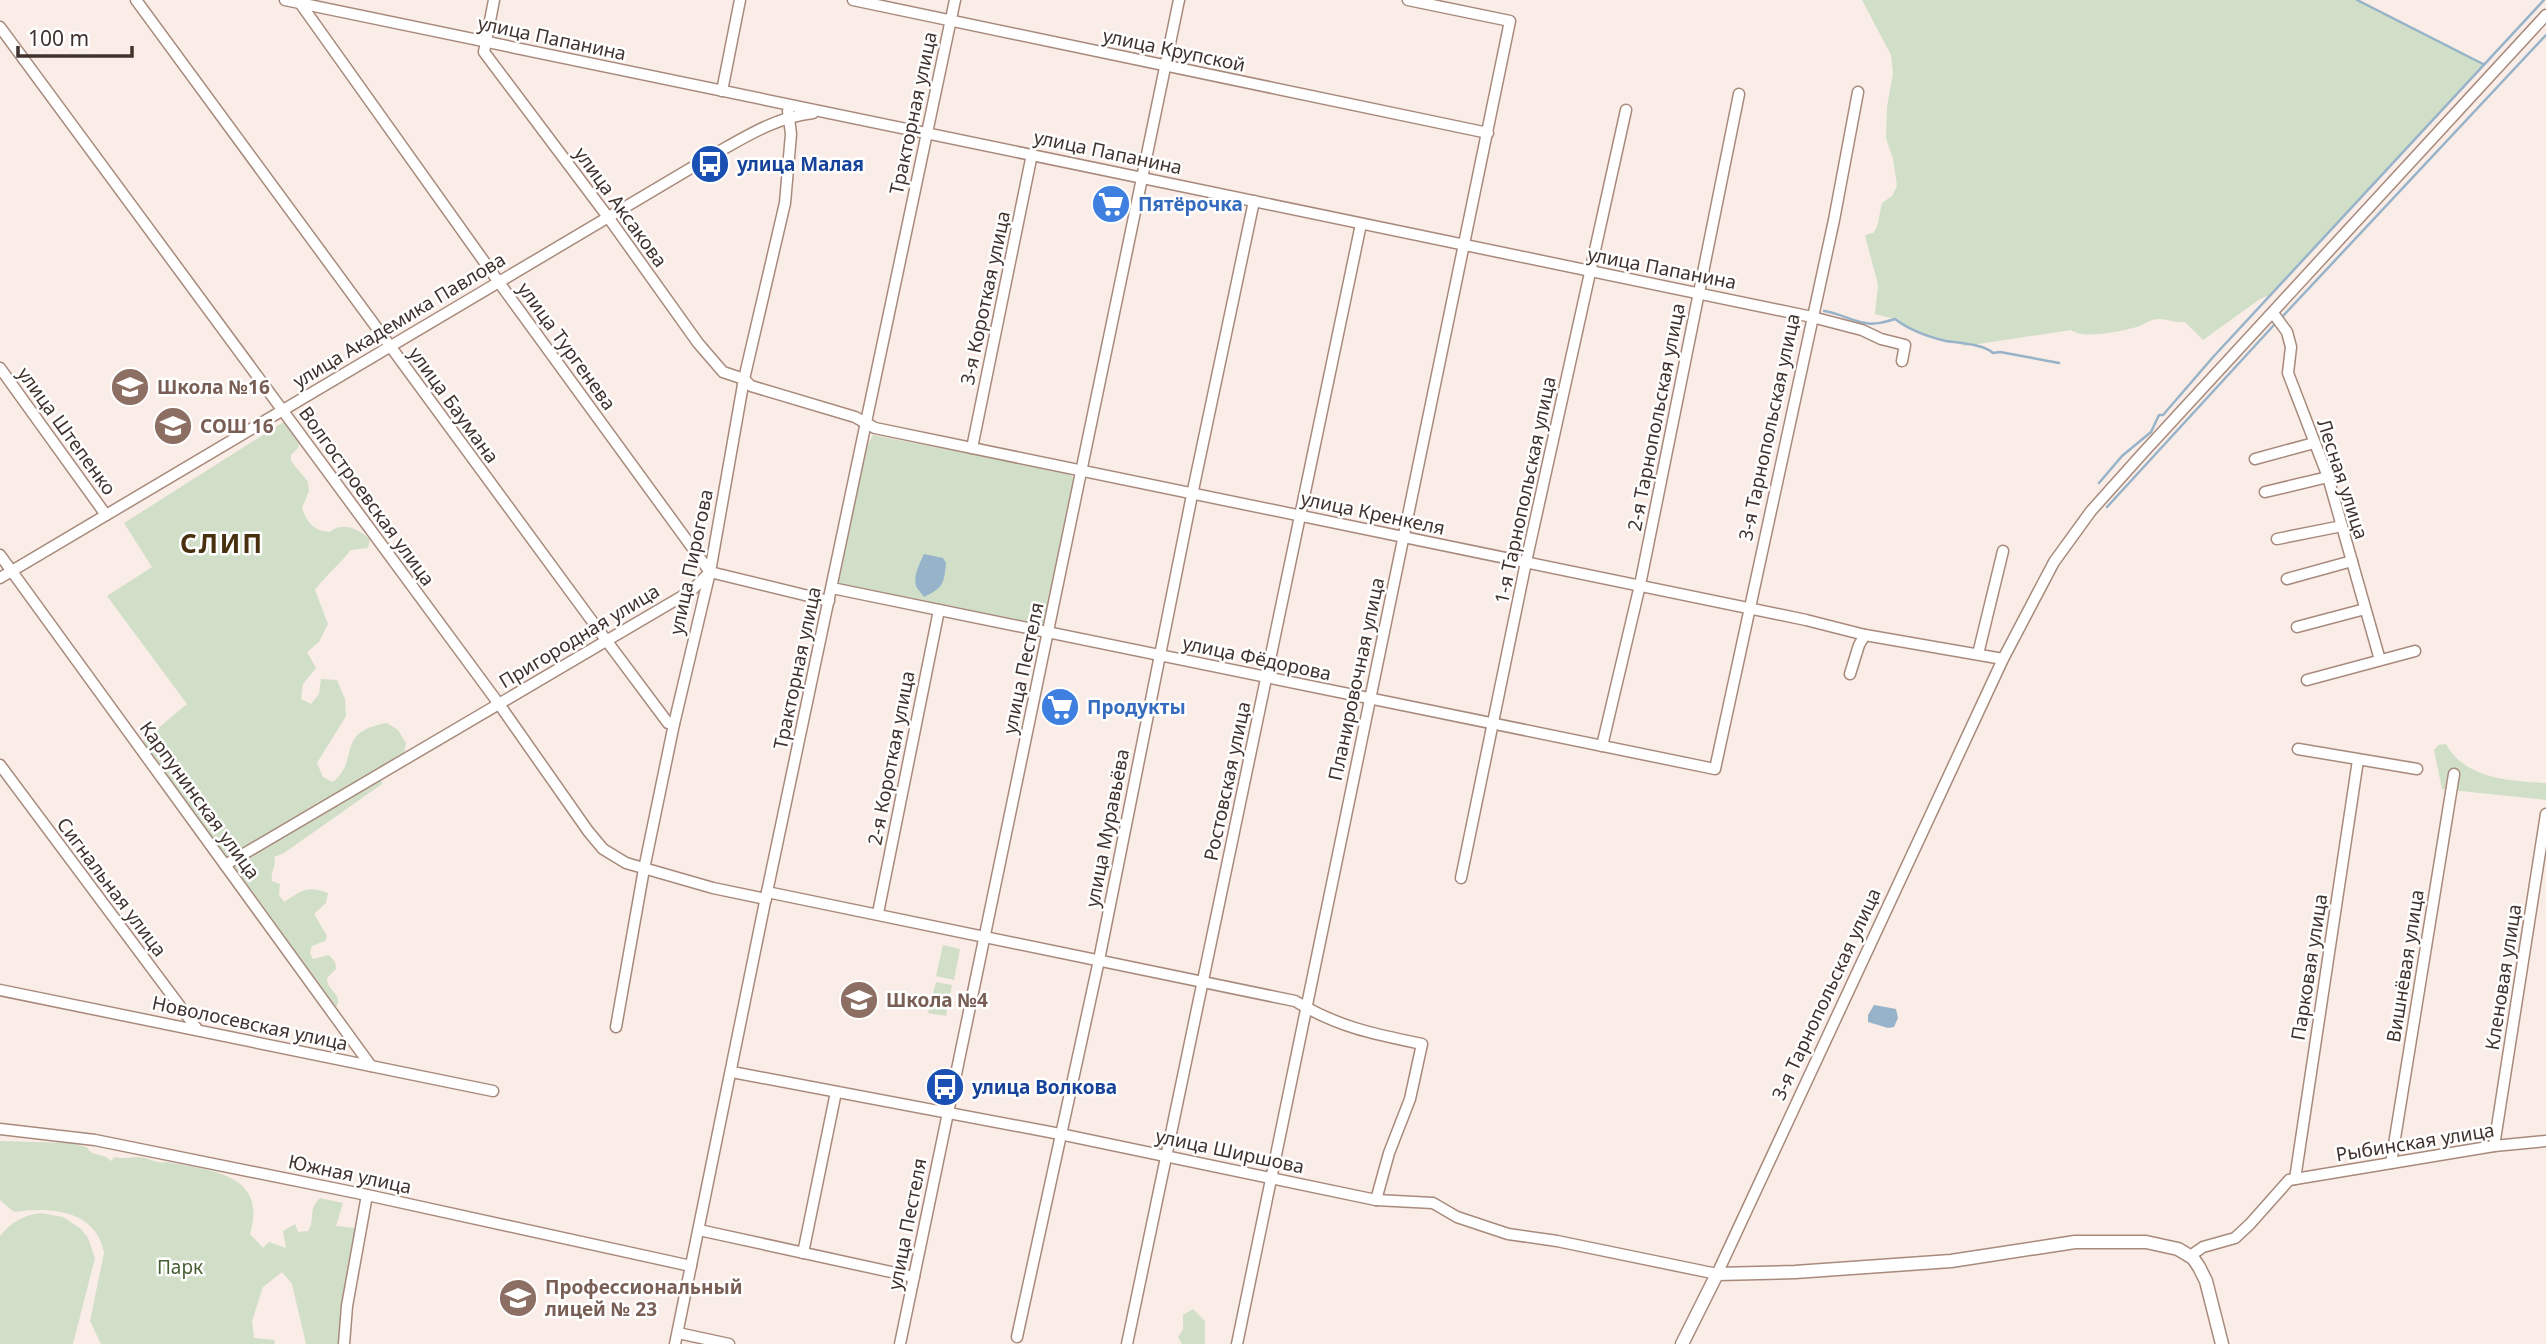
<svg xmlns="http://www.w3.org/2000/svg" width="2546" height="1344" font-family="'Noto Sans',sans-serif">
	<style>
		.green { fill: #d1dfc9 }
		.water { fill: #96b3c9 }
		.lines { fill: none; stroke-linecap: round; stroke-linejoin: round }
		.stream { stroke: #96b3c9; stroke-width: 2.5 }
		.minor-casing { stroke: #a88a7c; stroke-width: 13 }
		.major-casing { stroke: #a88a7c; stroke-width: 15 }
		.minor { stroke: #fff; stroke-width: 10 }
		.major { stroke: #fff; stroke-width: 12 }
		.labels { text-anchor: middle; stroke-width: 5; stroke-linejoin: round; paint-order: stroke }
		.street-label { font-size: 19px; fill: #40332d; stroke: #fff }
		.transit-label { font-size: 19px; font-weight: bold; fill: #164399; stroke: #fff; text-anchor: start }
		.shop-label { font-size: 19px; font-weight: bold; fill: #366cbe; stroke: #fff; text-anchor: start }
		.education-label { font-size: 19px; font-weight: bold; fill: #785e54; stroke: #fff; text-anchor: start }
		.park-label { font-size: 19px; fill: #455f32; stroke: #fff }
		.district-label { font-size: 26px; font-weight: bold; letter-spacing: 2px; fill: #482f0d; stroke: #fff }
	</style>
	<rect width="100%" height="100%" fill="#faece6"/>
	<g class="green">
		<path d="M1862,0H2357L2483,64L2272,294L2260,299L2203,340L2185,322C2175,323 2168,319 2158,319C2150,319 2144,325 2137,327C2122,331 2083,340 2071,330L1965,346L1907,328L1895,319L1875,314L1878,285L1865,235L1873,233L1877,227L1882,203L1892,196L1897,186L1893,159L1886,138L1887,107L1893,73L1891,55Z"/>
		<path d="M285,421L300,442L298,448L291,455V461L308,482L309,491L302,508C307,523 314,531 330,532C342,521 360,529 370,540L368,548L351,550C340,564 326,575 315,590L328,624L319,642L307,652L316,668L303,684L301,699L311,704L319,694L321,679L337,680L345,699L346,716L317,763L323,777L333,782C361,759 334,732 387,723L398,730L406,743L403,757L380,773L382,784L284,853L274,857C277,866 270,872 272,881L280,884L279,895L284,902C302,891 306,885 328,893L326,903L314,914L327,936L325,941L312,946L310,953L313,959L329,955L335,962L336,969L327,978C327,993 346,993 334,1011L143,741L187,704L107,596L152,567L124,523Z"/>
		<polygon points="873,435 1068,473 1074,478 1074,490 1047,619 1044,625 1037,626 841,587 838,580 867,446"/>
		<path d="M2446,744C2465,779 2510,781 2546,783V800L2442,789L2434,750L2438,745Z"/>
		<polygon points="943,945 960,949 954,980 936,976"/>
		<polygon points="936,982 952,985 946,1016 928,1013"/>
		<path d="M0,1141L71,1143L86,1147L92,1153L106,1157L111,1161L115,1157C124,1159 131,1157 139,1157C150,1158 156,1164 167,1162C211,1171 268,1173 250,1234L263,1248L269,1242L286,1248L283,1231L295,1224L298,1232L308,1231C316,1218 307,1211 320,1198L343,1203L336,1226L355,1228V1239L341,1344H306L292,1284L282,1272L263,1287L252,1321L254,1338L274,1340L275,1344H101L90,1321L104,1253C96,1209 49,1207 14,1212L0,1200Z"/>
		<path d="M41,1213L63,1217L81,1229L88,1238L95,1258L73,1344H0V1236C11,1222 24,1215 41,1213Z"/>
		<polygon points="1193,1309 1205,1321 1205,1344 1182,1344 1178,1337 1183,1330 1183,1315"/>
	</g>
	<g class="water">
		<path d="M924,554L943,558L946,563C944,584 943,588 924,597C922,594 919,591 917,588C912,577 920,563 924,554Z"/>
		<polygon points="1874,1005 1896,1009 1898,1018 1894,1027 1888,1028 1868,1022 1868,1015"/>
	</g>
	<g class="lines">
		<g class="stream">
			<polyline points="2357,0 2483,64"/>
			<path d="M1824,311C1839,313 1851,321 1865,323C1875,325 1885,322 1895,319C1908,329 1929,337 1946,341C1959,343 1984,344 1993,353L2000,352L2059,363"/>
			<polyline points="2283,316 2546,35"/>
			<polyline points="2099,483 2122,456 2151,432 2159,415 2163,415 2214,356 2544,0"/>
			<polyline points="2107,507 2274,325"/>
		</g>
		<g class="minor-casing">
			<g id="minor">
				<polyline points="136,0 606,640 668,723 674,724"/>
				<polyline points="285,0 1812,317 1862,330 1881,339 1905,345 1902,361"/>
				<polyline points="301,0 300,3 498,281 710,572"/>
				<polyline points="494,0 484,52 608,217 698,343 723,372 744,379 751,386 855,417 875,428 1806,620 1865,635 2003,659"/>
				<polyline points="853,0 1488,133"/>
				<polyline points="0,27 499,704 588,831 603,849 626,863 713,888 766,899"/>
				<polyline points="722,91 740,0"/>
				<polyline points="2273,313 2287,332 2291,347 2288,373 2328,477 2380,660"/>
				<polyline points="0,368 106,515"/>
				<polyline points="972,448 1032,154"/>
				<polyline points="2255,459 2314,443"/>
				<polyline points="2265,492 2328,477"/>
				<polyline points="2277,539 2342,526"/>
				<polyline points="0,555 371,1066"/>
				<polyline points="710,572 829,601"/>
				<path d="M0,578L713,155C745,137 776,117 813,113"/>
				<polyline points="2287,579 2352,561"/>
				<polyline points="832,588 1715,769 1834,220 1858,92"/>
				<polyline points="2297,627 2365,609"/>
				<polyline points="1978,654 2003,551"/>
				<polyline points="1850,674 1859,645 1865,635"/>
				<polyline points="2307,680 2415,651"/>
				<polyline points="1602,746 1640,585 1739,94"/>
				<polyline points="2298,749 2417,769"/>
				<polyline points="0,765 197,1029"/>
				<polyline points="225,865 691,591 708,574"/>
				<polyline points="1461,878 1526,562 1626,110"/>
				<path d="M767,892L1295,1001C1338,1027 1373,1034 1422,1044L1410,1099L1389,1153L1376,1200"/>
				<polyline points="878,913 939,610"/>
				<polyline points="0,990 493,1091"/>
				<polyline points="616,1027 644,869 674,724 710,572 744,379 785,203 791,134 788,111"/>
				<polyline points="732,1072 1060,1134 1376,1200 1433,1203 1457,1217 1508,1234 1557,1241 1717,1274 2003,659 2054,562 2091,511 2142,454 2546,15"/>
				<polyline points="0,1129 95,1140 367,1195 691,1266"/>
				<polyline points="2494,1146 2546,814"/>
				<polyline points="2391,1163 2454,774"/>
				<polyline points="2295,1179 2358,760"/>
				<polyline points="699,1230 914,1277"/>
				<polyline points="803,1253 836,1092"/>
				<polyline points="2190,1256 2203,1247 2235,1238 2250,1224 2289,1180 2494,1146 2546,1141"/>
				<polyline points="678,1333 729,1344"/>
				<polyline points="1017,1337 1099,960 1192,495 1254,201"/>
				<polyline points="344,1344 347,1306 367,1195"/>
				<polyline points="675,1344 767,892 955,0"/>
				<polyline points="900,1344 1179,0"/>
				<polyline points="1127,1344 1361,224"/>
				<polyline points="1237,1344 1510,21 1408,0"/>
			</g>
		</g>
		<g class="major-casing">
			<polyline id="major" points="1682,1344 1717,1274 1795,1272 1951,1261 2075,1242 2146,1242 2178,1249 2193,1258 2199,1267 2206,1281 2222,1344"/>
		</g>
		<use href="#minor" class="minor"/>
		<use href="#major" class="major"/>
	</g>
	<defs>
		<g id="bus-disc" transform="scale(2.0125)"><circle r="9.5" fill="#1a4fb4" stroke="#fff"/><path d="M-5-6H5V4H4V6H2V4H-2V6H-4V4H-5ZM-3.5-4V0h7V-4ZM-3.5 1.2v1.5H-2V1.2ZM2 1.2v1.5H3.5V1.2Z" fill="#fff"/></g>
		<g id="supermarket-disc" transform="scale(2.0125)"><circle r="9.5" fill="#3f7fe0" stroke="#fff"/><path d="M-6-5.5h2.5l.6 2H6L4.5 2H-2.5L-4.4-4H-6ZM-1.5 3.2a1.3 1.3 0 1 0 .1 0ZM3 3.2a1.3 1.3 0 1 0 .1 0Z" fill="#fff"/></g>
		<g id="school-disc" transform="scale(2.0125)"><circle r="9.5" fill="#8d6e63" stroke="#fff"/><path d="M0-5L7-2L0 1L-7-2ZM-4 1L0 2.5L4 1V4Q0 6-4 4Z" fill="#fff"/></g>
		<g id="university-disc" transform="scale(2.0125)"><circle r="9.5" fill="#8d6e63" stroke="#fff"/><path d="M0-5L7-2L0 1L-7-2ZM-4 1L0 2.5L4 1V4Q0 6-4 4Z" fill="#fff"/></g>
	</defs>
	<g fill-rule="evenodd">
		<use href="#bus-disc" x="710" y="164"/>
		<use href="#supermarket-disc" x="1111" y="204"/>
		<use href="#school-disc" x="130" y="387"/>
		<use href="#school-disc" x="173" y="426"/>
		<use href="#supermarket-disc" x="1060" y="707"/>
		<use href="#school-disc" x="859" y="1000"/>
		<use href="#bus-disc" x="945" y="1087"/>
		<use href="#university-disc" x="518" y="1298"/>
	</g>
	<g class="labels">
		<g class="street-label">
			<text transform="translate(552 38) rotate(12)" y="7">улица Папанина</text>
			<text transform="translate(1174 50) rotate(12)" y="7">улица Крупской</text>
			<text transform="translate(913 113) rotate(-78)" y="7">Тракторная улица</text>
			<text transform="translate(1108 152) rotate(12)" y="7">улица Папанина</text>
			<text transform="translate(621 207) rotate(54)" y="7">улица Аксакова</text>
			<text transform="translate(1662 268) rotate(11)" y="7">улица Папанина</text>
			<text transform="translate(985 298) rotate(-78)" y="7">3-я Короткая улица</text>
			<text transform="translate(399 320) rotate(-31)" y="7">улица Академика Павлова</text>
			<text transform="translate(567 346) rotate(54)" y="7">улица Тургенева</text>
			<text transform="translate(454 405) rotate(54)" y="7">улица Баумана</text>
			<text transform="translate(1656 417) rotate(-79)" y="7">2-я Тарнопольская улица</text>
			<text transform="translate(1769 427) rotate(-78)" y="7">3-я Тарнопольская улица</text>
			<text transform="translate(67 431) rotate(54)" y="7">улица Штепенко</text>
			<text transform="translate(2343 479) rotate(72)" y="7">Лесная улица</text>
			<text transform="translate(1525 490) rotate(-78)" y="7">1-я Тарнопольская улица</text>
			<text transform="translate(367 496) rotate(54)" y="7">Волгостроевская улица</text>
			<text transform="translate(1373 513) rotate(12)" y="7">улица Кренкеля</text>
			<text transform="translate(691 562) rotate(-78)" y="7">улица Пирогова</text>
			<text transform="translate(579 636) rotate(-31)" y="7">Пригородная улица</text>
			<text transform="translate(1257 658) rotate(12)" y="7">улица Фёдорова</text>
			<text transform="translate(797 668) rotate(-78)" y="7">Тракторная улица</text>
			<text transform="translate(1023 668) rotate(-78)" y="7">улица Пестеля</text>
			<text transform="translate(1356 679) rotate(-78)" y="7">Планировочная улица</text>
			<text transform="translate(891 758) rotate(-79)" y="7">2-я Короткая улица</text>
			<text transform="translate(1227 781) rotate(-78)" y="7">Ростовская улица</text>
			<text transform="translate(200 800) rotate(54)" y="7">Карпунинская улица</text>
			<text transform="translate(1107 828) rotate(-79)" y="7">улица Муравьёва</text>
			<text transform="translate(112 887) rotate(53)" y="7">Сигнальная улица</text>
			<text transform="translate(2405 966) rotate(-81)" y="7">Вишнёвая улица</text>
			<text transform="translate(2309 967) rotate(-81)" y="7">Парковая улица</text>
			<text transform="translate(2503 977) rotate(-81)" y="7">Кленовая улица</text>
			<text transform="translate(1826 994) rotate(-65)" y="7">3-я Тарнопольская улица</text>
			<text transform="translate(250 1023) rotate(12)" y="7">Новолосевская улица</text>
			<text transform="translate(2415 1142) rotate(-9)" y="7">Рыбинская улица</text>
			<text transform="translate(1230 1151) rotate(12)" y="7">улица Ширшова</text>
			<text transform="translate(350 1174) rotate(12)" y="7">Южная улица</text>
			<text transform="translate(907 1224) rotate(-79)" y="7">улица Пестеля</text>
		</g>
		<g class="transit-label">
			<text x="737" y="171">улица Малая</text>
			<text x="972" y="1094">улица Волкова</text>
		</g>
		<g class="shop-label">
			<text x="1138" y="211">Пятёрочка</text>
			<text x="1087" y="714">Продукты</text>
		</g>
		<g class="education-label">
			<text x="157" y="394">Школа №16</text>
			<text x="200" y="433">СОШ 16</text>
			<text x="886" y="1007">Школа №4</text>
			<text x="545" y="1294">Профессиональный<tspan x="545" dy="22">лицей № 23</tspan></text>
		</g>
		<g class="park-label">
			<text x="180" y="1274">Парк</text>
		</g>
		<g class="district-label">
			<text x="222" y="553">СЛИП</text>
		</g>
	</g>
	<path d="M18 46v10h114v-10" fill="none" stroke="#40332d" stroke-width="3.5"/>
	<text x="28" y="46" font-size="21" fill="#40332d" stroke="#ffffff" stroke-width="5" paint-order="stroke">100 m</text>
</svg>
